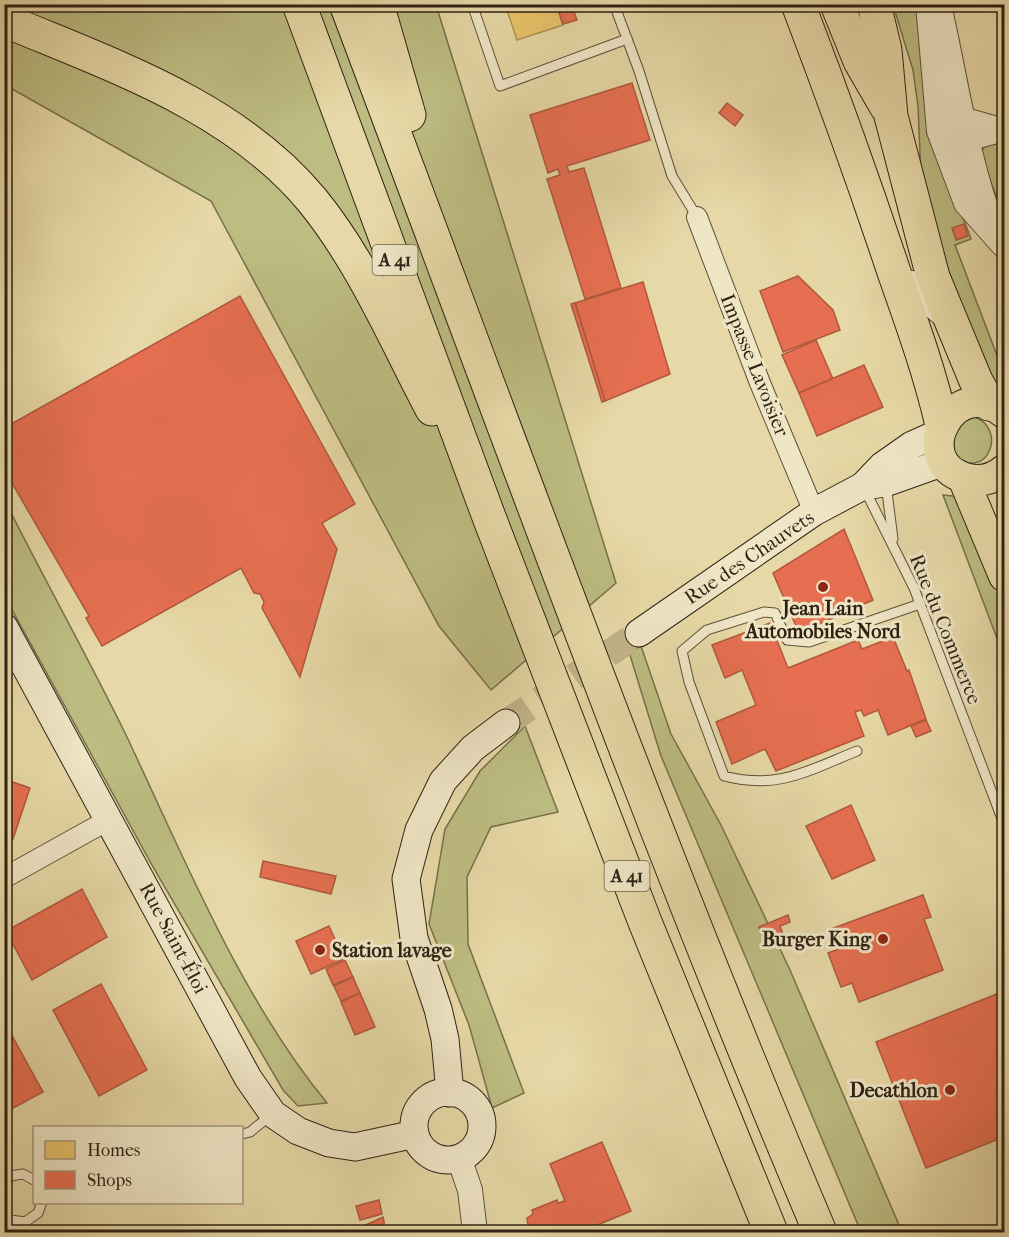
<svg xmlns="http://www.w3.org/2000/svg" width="1009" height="1237" font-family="'IM FELL French Canon',serif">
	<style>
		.green { fill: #bdbd82; stroke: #76704c; stroke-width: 1.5 }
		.homes { fill: #e9c46a; stroke: #b19350; stroke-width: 1.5 }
		.shops { fill: #e76f51; stroke: #b0583f; stroke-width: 1.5 }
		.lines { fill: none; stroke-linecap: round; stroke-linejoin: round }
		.secondary-tunnel { stroke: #c2b48a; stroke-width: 27; stroke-dasharray: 27 14; stroke-linecap: butt }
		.service-casing { stroke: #5c503a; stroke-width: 11 }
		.minor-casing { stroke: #5c503a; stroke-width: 22 }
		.tertiary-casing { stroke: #5c503a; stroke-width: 26 }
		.secondary-casing { stroke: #2e2215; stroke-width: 29 }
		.primary-casing { stroke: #2e2215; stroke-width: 32 }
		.motorway-casing { stroke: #2e2215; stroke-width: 35 }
		.service { stroke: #efe6c6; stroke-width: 9 }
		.minor { stroke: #efe6c6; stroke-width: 20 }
		.tertiary { stroke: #efe6c6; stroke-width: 24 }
		.secondary { stroke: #efe6c6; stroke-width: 27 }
		.primary { stroke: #e7d9a7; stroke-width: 30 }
		.motorway { stroke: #e7d9a7; stroke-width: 33 }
		.poi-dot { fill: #8f2418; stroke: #efe6c6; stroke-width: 2 }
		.labels { text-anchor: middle; stroke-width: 6; stroke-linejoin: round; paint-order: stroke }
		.shield { fill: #efe6c6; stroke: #685d4a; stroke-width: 1.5 }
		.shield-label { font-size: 18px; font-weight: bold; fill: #2e2215 }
		.street-label { font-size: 20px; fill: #2e2215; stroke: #efe6c6 }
		.poi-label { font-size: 20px; font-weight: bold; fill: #2e2215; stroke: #efe6c6; text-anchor: end }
	</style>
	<rect width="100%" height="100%" fill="#e7d9a7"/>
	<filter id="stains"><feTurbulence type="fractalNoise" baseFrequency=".00333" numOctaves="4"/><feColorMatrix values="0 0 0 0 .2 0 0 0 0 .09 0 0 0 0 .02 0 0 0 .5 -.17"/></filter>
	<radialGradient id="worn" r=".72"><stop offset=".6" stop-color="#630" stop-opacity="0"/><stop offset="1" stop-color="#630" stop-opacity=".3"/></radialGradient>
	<g class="green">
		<polygon points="5,5 436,5 616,583 491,690 439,626 211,201 5,85"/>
		<polygon points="893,5 921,5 958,204 971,239 955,245 1004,374 1004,391 990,389 959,326 921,177 918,106 913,70"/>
		<polygon points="992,142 999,146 1004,159 1004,217 980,154 984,147"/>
		<path d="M974,417C1009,428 986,485 954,454V426Z"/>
		<polygon points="943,495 962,497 1004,601 1004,657"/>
		<path d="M4,499C44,579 88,657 127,737C184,858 242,1000 327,1103L298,1106L283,1090L153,867L5,597Z"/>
		<polygon points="641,646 671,734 721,825 790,970 902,1232 861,1232 661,756 629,652"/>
		<polygon points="525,726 558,812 491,827 467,877 468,944 524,1093 492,1108 469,1025 429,924 445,829 480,771"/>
	</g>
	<polygon class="homes" points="505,4 556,4 563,25 517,40"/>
	<g class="shops">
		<polygon points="556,4 571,4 577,20 563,24"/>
		<polygon points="632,83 650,140 567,166 569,172 584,168 621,288 585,299 547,179 560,175 558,169 548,173 530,115"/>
		<polygon points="727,103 743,115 735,126 719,113"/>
		<polygon points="964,224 968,236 956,240 952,228"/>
		<polygon points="798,276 833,310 840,330 783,352 760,291"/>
		<polygon points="643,282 670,374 605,401 575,303"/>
		<polygon points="240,296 355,504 322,523 337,549 300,677 262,608 264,602 260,594 254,593 241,568 102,646 86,618 89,616 5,471 8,470 4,466 4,428"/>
		<polygon points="575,303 605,401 602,402 571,304"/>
		<polygon points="816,340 833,379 799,393 782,355"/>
		<polygon points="864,365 883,407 817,436 799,393"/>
		<polygon points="844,529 873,600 799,633 773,573"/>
		<polygon points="770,623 788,668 858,640 862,649 893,637 907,671 909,670 926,719 888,735 878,710 864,716 861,710 855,712 864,736 776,771 765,749 732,764 716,722 756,705 742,670 725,678 712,645"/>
		<polygon points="926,720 931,731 916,737 911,726"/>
		<polygon points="4,779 30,788 13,839 4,836"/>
		<polygon points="851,805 875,860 832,879 806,826"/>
		<polygon points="263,861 336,876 331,894 260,877"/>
		<polygon points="82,889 107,937 32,980 6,931"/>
		<polygon points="923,895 931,917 924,919 943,970 859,1002 852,983 841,987 828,953 839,949 831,929"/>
		<polygon points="788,915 790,922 780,926 784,937 766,945 759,927"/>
		<polygon points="329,926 344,959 311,974 296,941"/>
		<polygon points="345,960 353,977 333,985 326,969"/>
		<polygon points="353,977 360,993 341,1001 334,986"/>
		<polygon points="101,984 147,1070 99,1096 53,1010"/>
		<polygon points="1004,991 1004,1137 926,1168 876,1042"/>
		<polygon points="360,993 375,1027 355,1035 341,1002"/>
		<polygon points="4,1021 43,1092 4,1113"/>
		<polygon points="602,1142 631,1211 595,1226 598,1232 529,1232 527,1218 533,1214 532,1210 557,1200 558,1203 565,1201 550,1164"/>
		<polygon points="379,1200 382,1214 360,1220 356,1206"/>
		<polygon points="383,1217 386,1232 358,1232 357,1229"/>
	</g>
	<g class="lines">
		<polyline class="secondary-tunnel" points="506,723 639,633"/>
		<g class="service-casing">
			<g id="service">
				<polyline points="472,4 500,86 627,39"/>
				<polyline points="614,4 639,71 672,176 697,217"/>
				<polyline points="902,274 915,276 928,312 938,320"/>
				<polyline points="886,484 893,539"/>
				<polyline points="864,488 914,588 1004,824"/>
				<path d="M857,751C807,771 778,790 724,776L689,682L682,651L707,630L764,612L775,613L787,640L809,642L920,604"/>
				<polyline points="242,1134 250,1132 271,1115"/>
				<polyline points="4,1177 23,1174 34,1180"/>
				<polyline points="4,1219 25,1222 38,1213 42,1202"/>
			</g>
		</g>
		<g class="minor-casing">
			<g id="minor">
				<polyline points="945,91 955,144 1004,131"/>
				<polyline points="950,126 973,120 1004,129"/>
				<polyline points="697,217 760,383 814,512"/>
				<polyline points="4,878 110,819"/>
			</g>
		</g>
		<g class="tertiary-casing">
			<g id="tertiary">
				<polyline points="928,4 939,131 966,203 1004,246"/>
				<path d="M941,14C957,86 967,159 993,228"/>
				<polyline points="459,1158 470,1190 475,1232"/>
			</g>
		</g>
		<g class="secondary-casing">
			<g id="secondary">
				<polyline points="863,486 885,483 944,462"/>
				<polyline points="4,627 248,1078 273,1114 298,1131 329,1143 355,1147 415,1134"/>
				<polyline points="639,633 814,512 863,486 882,466 912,445 939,433"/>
				<circle cx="448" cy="1126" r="34"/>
				<polyline points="450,1093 445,1039 438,1009 414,938 406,879 419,830 443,781 473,748 506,723"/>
			</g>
		</g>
		<g class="primary-casing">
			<g id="primary">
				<path d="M1004,413C954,371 908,461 965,478C980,483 993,479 1004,470"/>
				<polyline points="963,478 1004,576"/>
			</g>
		</g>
		<g class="motorway-casing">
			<g id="motorway">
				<polyline points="299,4 489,517 645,922 771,1232"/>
				<path d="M346,4C501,415 649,829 820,1232"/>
				<polyline points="377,4 409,115"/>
				<path d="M798,4C832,93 864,182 894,272C912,323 930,373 942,425"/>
				<polyline points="837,4 860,61 886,106"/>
				<polyline points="874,4 885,50 891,116 933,277 976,381 989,404"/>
				<path d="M4,20C113,66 234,106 312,200C362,261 395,339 432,409"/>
			</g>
		</g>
		<use href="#service" class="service"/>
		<use href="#minor" class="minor"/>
		<use href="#tertiary" class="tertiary"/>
		<use href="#secondary" class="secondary"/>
		<use href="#primary" class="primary"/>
		<use href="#motorway" class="motorway"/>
	</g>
	<g class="poi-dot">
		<circle cx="823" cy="587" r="6"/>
		<circle cx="883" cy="939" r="6"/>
		<circle cx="320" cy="950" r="6"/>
		<circle cx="950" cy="1090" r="6"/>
	</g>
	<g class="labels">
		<g class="shield">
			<rect x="372.5" y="245" width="45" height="30" rx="4.5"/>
			<rect x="604.5" y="861" width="45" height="30" rx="4.5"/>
		</g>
		<g class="shield-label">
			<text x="395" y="266">A 41</text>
			<text x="627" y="882">A 41</text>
		</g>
		<g class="street-label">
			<text transform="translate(755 365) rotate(68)" y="7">Impasse Lavoisier</text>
			<text transform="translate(749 557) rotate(-34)" y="7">Rue des Chauvets</text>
			<text transform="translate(946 629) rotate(68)" y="7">Rue du Commerce</text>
			<text transform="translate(174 938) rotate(62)" y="7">Rue Saint-Éloi</text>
		</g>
		<g class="poi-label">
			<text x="823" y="615" text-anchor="middle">Jean Lain<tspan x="823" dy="23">Automobiles Nord</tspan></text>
			<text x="871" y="946">Burger King</text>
			<text x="332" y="957" text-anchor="start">Station lavage</text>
			<text x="938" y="1097">Decathlon</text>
		</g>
	</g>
	<rect width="1009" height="1237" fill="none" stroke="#e7d9a7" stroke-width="24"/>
	<rect x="6" y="6" width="997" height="1225" fill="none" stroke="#2e2215" stroke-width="3"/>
	<rect x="12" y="12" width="985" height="1213" fill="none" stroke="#2e2215" stroke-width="1.5"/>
	<rect x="33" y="1126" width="210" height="78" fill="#efe6c6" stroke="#a2987f" stroke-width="1.5"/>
	<rect x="45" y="1141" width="30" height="18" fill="#e9c46a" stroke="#a2987f" stroke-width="1.5"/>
	<text x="87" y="1156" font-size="18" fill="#2e2215">Homes</text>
	<rect x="45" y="1171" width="30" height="18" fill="#e76f51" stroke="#a2987f" stroke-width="1.5"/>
	<text x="87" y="1186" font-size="18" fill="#2e2215">Shops</text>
	<rect width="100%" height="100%" filter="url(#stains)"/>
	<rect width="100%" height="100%" fill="url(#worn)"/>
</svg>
